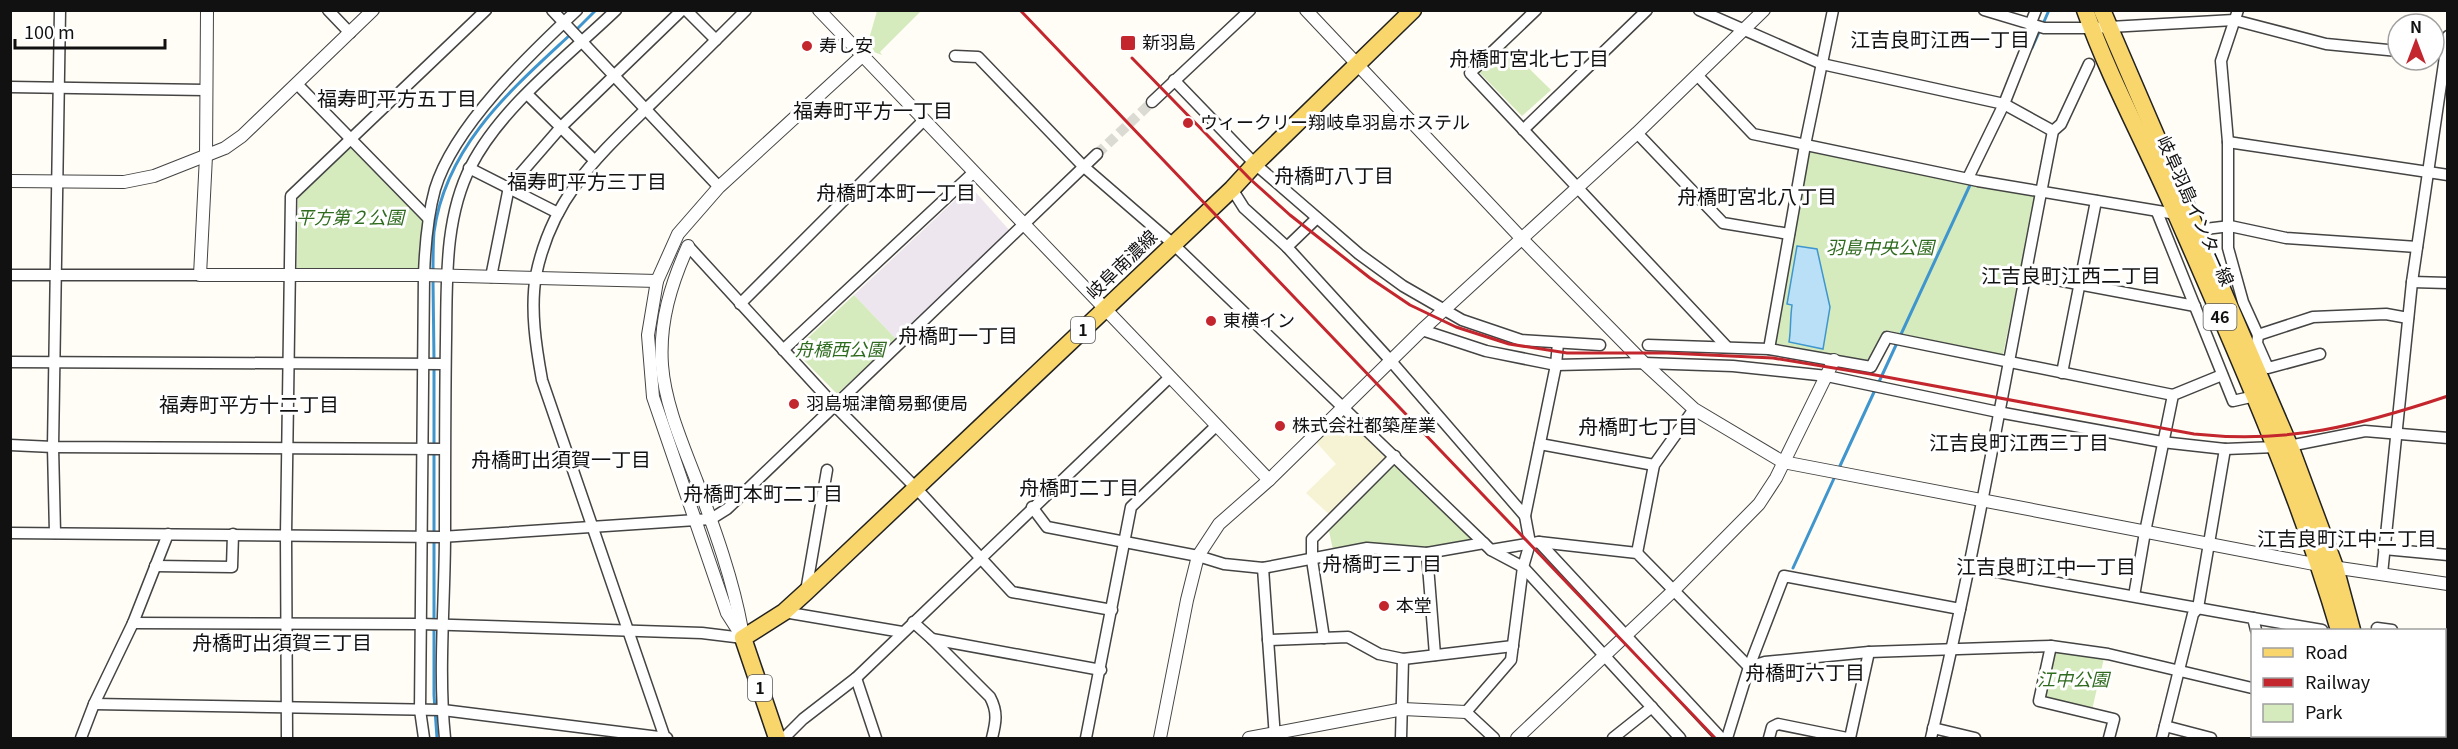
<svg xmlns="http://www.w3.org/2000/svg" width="2458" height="749" font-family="Georgia,'Noto Sans JP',serif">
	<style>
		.industrial { fill: #eee6ef }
		.farmland { fill: #f6f3d4 }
		.green { fill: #d5ebbd }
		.water { fill: #b9e0f7; stroke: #3f96cf; stroke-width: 1.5 }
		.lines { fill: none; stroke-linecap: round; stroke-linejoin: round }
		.stream { stroke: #3f96cf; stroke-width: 3 }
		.minor-tunnel { stroke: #dbdad3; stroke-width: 10; stroke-dasharray: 10 5; stroke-linecap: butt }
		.minor-casing { stroke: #444; stroke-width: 13 }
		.tertiary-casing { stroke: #444; stroke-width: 14 }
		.primary-casing { stroke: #222; stroke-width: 19 }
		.minor { stroke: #fff; stroke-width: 10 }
		.tertiary { stroke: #fff; stroke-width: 12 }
		.primary { stroke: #f9d66b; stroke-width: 16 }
		.rail { stroke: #c4262e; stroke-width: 3 }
		.poi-dot { fill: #c4262e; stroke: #fff; stroke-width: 2 }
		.labels { text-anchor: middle; stroke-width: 6; stroke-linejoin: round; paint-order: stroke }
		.shield { fill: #fff; stroke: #585858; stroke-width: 1.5 }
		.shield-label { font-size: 16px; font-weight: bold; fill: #111 }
		.poi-label { font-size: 18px; fill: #111; stroke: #fff; text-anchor: start }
		.street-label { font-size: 18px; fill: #111; stroke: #fff }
		.park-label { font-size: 18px; font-style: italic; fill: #2f6b1f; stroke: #fff }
		.neighbourhood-label { font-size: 20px; fill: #111; stroke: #fff }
	</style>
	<rect width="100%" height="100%" fill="#fffdf5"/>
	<polygon class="industrial" points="970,186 1010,231 896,339 854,295"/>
	<polygon class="farmland" points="1346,416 1385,455 1385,460 1330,515 1306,493 1336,464 1316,442 1341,417"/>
	<g class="green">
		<polygon points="918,10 920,12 880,52 882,55 874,52 869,39 877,11"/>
		<polygon points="1506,46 1551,90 1522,116 1479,72"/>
		<polygon points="352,146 423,219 418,269 297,268 298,198"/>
		<polygon points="1809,151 2035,195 2003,355 1885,330 1868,362 1774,343"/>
		<polygon points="854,295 896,339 837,394 797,353 798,347"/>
		<polygon points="1395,464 1418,489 1427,493 1473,540 1424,547 1366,545 1333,550 1329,531"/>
		<polygon points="2054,649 2104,658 2092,710 2043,698"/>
	</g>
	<path class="water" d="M1797,246L1817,249L1830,307L1823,349L1789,342C1791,330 1790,319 1792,305L1787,304Z"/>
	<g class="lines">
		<g class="stream">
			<polyline points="2043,24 2049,10"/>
			<polyline points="576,30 596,10"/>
			<polyline points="2032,48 2040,30"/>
			<path d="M433,273C433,260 433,245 434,232C446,145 511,90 571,34"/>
			<polyline points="433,280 434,360"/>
			<polyline points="434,367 434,621"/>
			<polyline points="1878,384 1970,185"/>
			<polyline points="1839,468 1875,390"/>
			<polyline points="1793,568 1836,474"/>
			<polyline points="434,628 434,695 437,738"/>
		</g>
		<polyline class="minor-tunnel" points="1097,154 1152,102"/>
		<g class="minor-casing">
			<g id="minor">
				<polyline points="328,10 350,33"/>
				<polyline points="552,10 719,187"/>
				<polyline points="686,10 716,40"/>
				<polyline points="1536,10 1470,73 1726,346"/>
				<polyline points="1699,10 1822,64 2004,104 2053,131"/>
				<polyline points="1984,10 2044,28 2092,28 2234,20 2326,44 2398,51"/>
				<polyline points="2238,10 2221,61 2228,142 2228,248 2243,302 2258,335 2313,317 2386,314 2408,318"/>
				<polyline points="2030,25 2036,10"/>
				<polyline points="955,56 978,57 1083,166 1172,243 1491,550 1523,567 1680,738"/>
				<polyline points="1698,76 1753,134 1978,181 2176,214"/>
				<polyline points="1174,80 1255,164 1359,254 1403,286 1462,320 1521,340 1600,345"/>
				<polyline points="297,84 428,218"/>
				<polyline points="10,87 205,90"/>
				<polyline points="527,94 594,160"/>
				<polyline points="1152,102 1250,10"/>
				<polyline points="1523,130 1647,10"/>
				<polyline points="1637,133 1723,223 1789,234"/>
				<polyline points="2228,142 2448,175"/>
				<polyline points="469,168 558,213"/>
				<polyline points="1968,178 2004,104 2035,26"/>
				<polyline points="1232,189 1244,208 1287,247 1390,360 1525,516"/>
				<polyline points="2157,212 2233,401 2255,396"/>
				<polyline points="2197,230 2230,226 2286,238 2417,247"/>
				<polyline points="688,246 834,405 916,488 1012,592 1112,610"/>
				<polyline points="1287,247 1317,218"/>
				<polyline points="2025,274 2195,306"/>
				<polyline points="10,275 200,275"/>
				<polyline points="491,277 509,187 561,127 682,10"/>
				<polyline points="2412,282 2448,283"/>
				<polyline points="740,304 924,120"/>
				<polyline points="1422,330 1486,351 1556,365 1644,363 1733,366 1827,376 1998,412 2162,442 2225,449 2276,447"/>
				<polyline points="2258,335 2257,343 2268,368 2320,354"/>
				<polyline points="1648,345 1769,349 1871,367 1887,337 2173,395"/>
				<polyline points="1769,349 1805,145 1833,10"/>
				<polyline points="783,350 974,172"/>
				<polyline points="10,362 445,364"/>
				<polyline points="2062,373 2096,201"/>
				<polyline points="1540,444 1654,465"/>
				<polyline points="10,445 53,447 444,449"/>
				<polyline points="2289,446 2365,431 2448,438"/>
				<polyline points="1032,507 1047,527 1198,556 1224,564 1263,568 1367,548 1427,553 1484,543"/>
				<polyline points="10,533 441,537 711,519 727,509 1097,154"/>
				<polyline points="55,533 53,447 60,10"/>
				<polyline points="1539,542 1721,738"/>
				<polyline points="2384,549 2448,555"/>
				<polyline points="1491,550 1539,542 1637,553 1749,667"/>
				<polyline points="1427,553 1435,655"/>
				<polyline points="1637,553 1654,465 1694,409"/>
				<polyline points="155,566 232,567 233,534"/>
				<polyline points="1969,567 2253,618 2256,630"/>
				<polyline points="1263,568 1275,738"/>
				<polyline points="2382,574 2412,282 2448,36"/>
				<polyline points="806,591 827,470"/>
				<polyline points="2134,596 2145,532 2173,395 2222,375"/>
				<polyline points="784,612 902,632"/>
				<polyline points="2253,618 2322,630"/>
				<path d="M913,622L932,639L990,697C998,712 996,722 992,738"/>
				<polyline points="133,623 421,624 702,633 743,638"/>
				<polyline points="2377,630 2377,628 2392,630"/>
				<polyline points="1324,638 1312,560 1312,539 1395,456"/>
				<polyline points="932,639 1101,670"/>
				<polyline points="1268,640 1348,637 1379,654 1403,659 1513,646"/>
				<polyline points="2444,640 2448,640"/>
				<polyline points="2051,646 2039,701 2114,719 2109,738"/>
				<polyline points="1749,667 1765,662 1869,652 2051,646 2108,654 2252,688"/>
				<polyline points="2444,677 2448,678"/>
				<polyline points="856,678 876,738"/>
				<polyline points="94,704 443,710 667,738"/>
				<polyline points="2165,726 2211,738"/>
				<polyline points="1933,728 1975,738"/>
				<polyline points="2272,736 2272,738"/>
				<polyline points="2390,736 2390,738"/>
				<polyline points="81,738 94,704 133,623 168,534"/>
				<polyline points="287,738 286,535 291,196 486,10"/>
				<path d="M424,738L420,710L424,275C425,246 427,218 435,189C454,126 529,55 577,10"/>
				<path d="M445,738C438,671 445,602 445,534C445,469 445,404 446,339C447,282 444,218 471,166C501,107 568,56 616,10"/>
				<path d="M665,738L542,380C536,347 530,309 536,275C552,197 597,157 651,104C683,73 714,42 746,10"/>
				<polyline points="784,738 803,719 856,678 1170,377"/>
				<polyline points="1086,738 1131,507 1216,426"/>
				<polyline points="1401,738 1403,659"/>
				<polyline points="1494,738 1466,712 1511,660 1523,567 1530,543 1525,516 1556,365 1558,343"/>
				<polyline points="1613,738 1652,707"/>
				<polyline points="1727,738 1749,667 1784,576 1960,609"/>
				<polyline points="1769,738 1772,727 1778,724 1847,738"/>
				<polyline points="1850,738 1869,652"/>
				<path d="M1931,738C1979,538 2013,333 2053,131L2061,124L2089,64"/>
				<polyline points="2162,738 2193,614 2198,608 2225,449"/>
			</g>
		</g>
		<g class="tertiary-casing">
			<g id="tertiary">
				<polyline points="207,10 206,156 200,275 424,275 657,281"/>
				<polyline points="819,10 1269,480"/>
				<polyline points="1306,10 1522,239 1644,363 1694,409 1783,462 2319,565 2448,584"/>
				<polyline points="10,181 124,182 154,176 225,148 242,136 373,10"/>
				<path d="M688,246C671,284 659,322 662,365C665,405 683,445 697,482C715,530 733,580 742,630"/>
				<polyline points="743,638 727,613 653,397 648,335 657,281 678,234 719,187 863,55"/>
				<polyline points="1160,738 1187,600 1198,556 1219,524 1269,480 1422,330 1637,133 1764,10"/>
				<polyline points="1249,738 1403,709 1466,712"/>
				<polyline points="1517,738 1673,591 1759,504 1776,478 1834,360"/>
			</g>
		</g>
		<g class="primary-casing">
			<g id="primary">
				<path d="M2085,10C2110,80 2147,147 2176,214C2236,351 2297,487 2339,630"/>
				<polyline points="2102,10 2293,454 2335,567 2352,630"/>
				<polyline points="2350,736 2350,738"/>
				<polyline points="2367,736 2367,738"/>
				<polyline points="777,738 743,638 784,612 806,592 1232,189 1255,164 1413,10"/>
			</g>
		</g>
		<use href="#minor" class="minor"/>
		<use href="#tertiary" class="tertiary"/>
		<use href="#primary" class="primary"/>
		<g class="rail">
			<polyline points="1020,10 1715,738"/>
			<path d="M1132,58L1250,179L1290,215L1370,278L1410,305L1456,327L1509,344L1567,353H1667L1773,358L1870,374L2194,434C2289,444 2358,426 2448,396"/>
		</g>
	</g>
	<g class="poi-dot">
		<rect x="1120" y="35" width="16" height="16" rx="3"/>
		<circle cx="807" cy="46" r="6"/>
		<circle cx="1188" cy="123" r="6"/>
		<circle cx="1211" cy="321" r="6"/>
		<circle cx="794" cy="404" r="6"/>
		<circle cx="1280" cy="426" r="6"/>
		<circle cx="1384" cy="606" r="6"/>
	</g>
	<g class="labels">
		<g class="shield">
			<rect x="2203.5" y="304" width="33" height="26" rx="4.5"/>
			<rect x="1071" y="317" width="24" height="26" rx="4.5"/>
			<rect x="748" y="675" width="24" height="26" rx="4.5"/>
		</g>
		<g class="shield-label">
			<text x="2220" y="323">46</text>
			<text x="1083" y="336">1</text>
			<text x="760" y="694">1</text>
		</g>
		<g class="poi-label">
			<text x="1142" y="49">新羽島</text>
			<text x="819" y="52">寿し安</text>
			<text x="1200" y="129">ウィークリー翔岐阜羽島ホステル</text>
			<text x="1223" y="327">東横イン</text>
			<text x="806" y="410">羽島堀津簡易郵便局</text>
			<text x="1292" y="432">株式会社都築産業</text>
			<text x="1396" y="612">本堂</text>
		</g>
		<g class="street-label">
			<text transform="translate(2195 211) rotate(66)" y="6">岐阜羽島インター線</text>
			<text transform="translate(1122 265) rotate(-44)" y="6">岐阜南濃線</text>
		</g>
		<g class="park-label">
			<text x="350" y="224">平方第２公園</text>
			<text x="1880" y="254">羽島中央公園</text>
			<text x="840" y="356">舟橋西公園</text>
			<text x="2073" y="686">江中公園</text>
		</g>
		<g class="neighbourhood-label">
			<text x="1940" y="47">江吉良町江西一丁目</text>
			<text x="1529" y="66">舟橋町宮北七丁目</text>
			<text x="397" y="106">福寿町平方五丁目</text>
			<text x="873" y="118">福寿町平方一丁目</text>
			<text x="1334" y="183">舟橋町八丁目</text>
			<text x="587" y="189">福寿町平方三丁目</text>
			<text x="896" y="200">舟橋町本町一丁目</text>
			<text x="1757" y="204">舟橋町宮北八丁目</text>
			<text x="2071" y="283">江吉良町江西二丁目</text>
			<text x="958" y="343">舟橋町一丁目</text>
			<text x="249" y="412">福寿町平方十二丁目</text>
			<text x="1638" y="434">舟橋町七丁目</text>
			<text x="2019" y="450">江吉良町江西三丁目</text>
			<text x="561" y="467">舟橋町出須賀一丁目</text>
			<text x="1079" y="495">舟橋町二丁目</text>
			<text x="763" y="501">舟橋町本町二丁目</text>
			<text x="2347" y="546">江吉良町江中二丁目</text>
			<text x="1382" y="571">舟橋町三丁目</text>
			<text x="2046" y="574">江吉良町江中一丁目</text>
			<text x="282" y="650">舟橋町出須賀三丁目</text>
			<text x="1805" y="680">舟橋町六丁目</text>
		</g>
	</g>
	<rect width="2458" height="749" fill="none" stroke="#111111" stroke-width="24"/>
	<rect x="2251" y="629" width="195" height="108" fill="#ffffff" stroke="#a0a0a0" stroke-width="1.5"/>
	<rect x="2263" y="648" width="30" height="9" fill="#f9d66b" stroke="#a0a0a0" stroke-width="1.5"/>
	<text x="2305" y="659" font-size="18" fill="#111111">Road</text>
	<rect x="2263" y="678" width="30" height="9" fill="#c4262e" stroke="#a0a0a0" stroke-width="1.5"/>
	<text x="2305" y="689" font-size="18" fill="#111111">Railway</text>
	<rect x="2263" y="704" width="30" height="18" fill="#d5ebbd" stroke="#a0a0a0" stroke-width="1.5"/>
	<text x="2305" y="719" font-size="18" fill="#111111">Park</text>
	<g transform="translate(2416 42)"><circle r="28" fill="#ffffff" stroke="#a0a0a0" stroke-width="1.5"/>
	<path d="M0-4.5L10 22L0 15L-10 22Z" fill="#c4262e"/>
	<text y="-9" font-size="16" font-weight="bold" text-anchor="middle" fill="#111111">N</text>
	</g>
	<path d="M15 39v9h150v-9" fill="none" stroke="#111111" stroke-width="3"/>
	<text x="24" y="39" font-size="18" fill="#111111" stroke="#ffffff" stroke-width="4.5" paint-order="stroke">100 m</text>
</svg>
